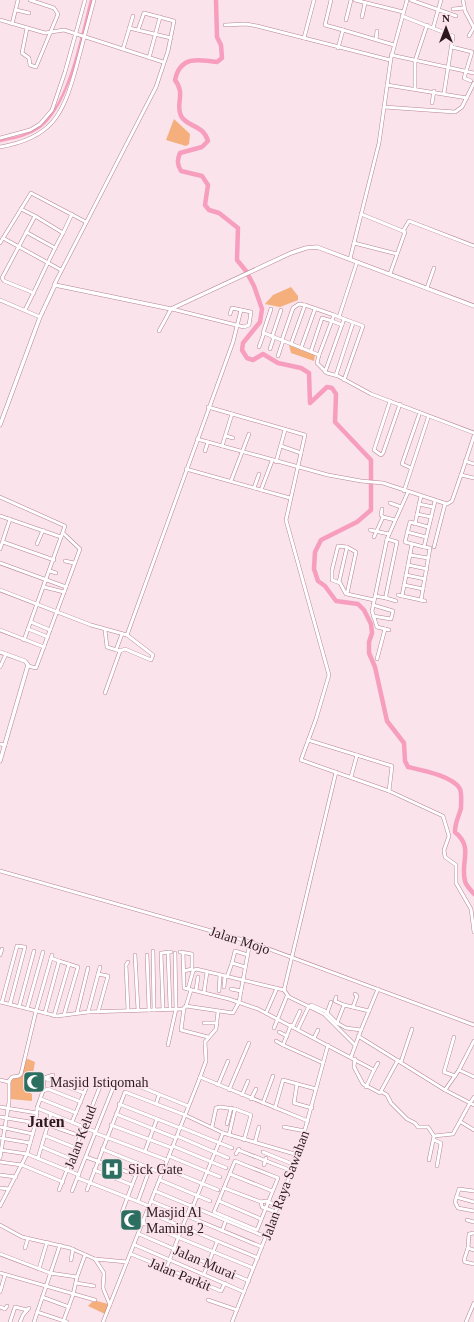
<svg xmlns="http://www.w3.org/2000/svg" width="474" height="1322" font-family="'Times New Roman',serif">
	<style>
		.green { fill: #f4af7d }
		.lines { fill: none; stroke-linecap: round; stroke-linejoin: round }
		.canal { stroke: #f79ebe; stroke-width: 2.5 }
		.river { stroke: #f79ebe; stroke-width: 4.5 }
		.minor-casing { stroke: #b68495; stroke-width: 4 }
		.major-casing { stroke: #b68495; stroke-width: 4.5 }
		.minor { stroke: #fff; stroke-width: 3 }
		.major { stroke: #fff; stroke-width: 3.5 }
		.labels { text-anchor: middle; stroke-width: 3; stroke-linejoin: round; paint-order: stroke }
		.street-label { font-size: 14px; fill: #2c1920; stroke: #fae3ea }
		.poi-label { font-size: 14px; fill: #2c1920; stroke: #fae3ea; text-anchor: start }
		.quarter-label { font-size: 16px; font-weight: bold; fill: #2c1920; stroke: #fae3ea }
	</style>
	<rect width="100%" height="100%" fill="#fae3ea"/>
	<g class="green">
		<polygon points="174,119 190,134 189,144 186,146 166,140"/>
		<polygon points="291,287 298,296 298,300 280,307 265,304 273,295"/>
		<polygon points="289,345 315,355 314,361 291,353"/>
		<polygon points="28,1059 35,1062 33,1073 28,1078 26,1083 32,1095 32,1101 10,1099 11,1080 21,1076 25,1060"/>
		<polygon points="97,1301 108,1304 105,1314 88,1306 92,1302"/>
	</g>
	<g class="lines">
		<path class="canal" d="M0,141C15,138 27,136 40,127C69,105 82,35 91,0"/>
		<path class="river" d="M216,0L217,37L221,45L222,58L217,62C198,59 180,56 175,80C186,94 175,104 181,116C188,128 203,124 208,141L202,147L180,153C177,160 177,164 181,171L202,176L208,185L205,205L209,210L219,213L238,228L237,260L246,271L254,286L262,309L260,322L243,343L242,350L247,358L253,360L263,354L278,363L301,368L309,373L310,403L327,387L332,388L336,394L335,422L371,460V510L357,522L321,540L315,552L314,569L318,581L325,586L336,601L358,604L364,610L371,624L372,633L369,642V653L375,667L387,721L404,743L405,761L408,767C421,770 453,776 460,789C462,794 461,803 461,808C459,817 455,821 455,832C474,848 460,861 465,881C466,886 471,890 474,894"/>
		<g class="minor-casing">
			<g id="minor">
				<polyline points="331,0 325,25 343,30 338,48"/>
				<polyline points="355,0 403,12"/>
				<polyline points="411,0 456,16"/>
				<polyline points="463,0 465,11 474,28"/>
				<polyline points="453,9 464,8"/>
				<polyline points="16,10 29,13"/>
				<polyline points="402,16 453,36 444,93"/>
				<polyline points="362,17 365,3"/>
				<polyline points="0,20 45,33 64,30 163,62"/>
				<polyline points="346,20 351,0"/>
				<polyline points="12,24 18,0"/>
				<polyline points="225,25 246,24 257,26 390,60"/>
				<polyline points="27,28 22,53 29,58 30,65 36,67 58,14 54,8 30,0"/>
				<polyline points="129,28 171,38"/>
				<polyline points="433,28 441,0"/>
				<polyline points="343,30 394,45"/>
				<polyline points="469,36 474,27"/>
				<polyline points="304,38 314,0"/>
				<polyline points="376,39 377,31"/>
				<polyline points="452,47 472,52 464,78 471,81"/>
				<polyline points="123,49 133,16"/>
				<polyline points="391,55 474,73"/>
				<polyline points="149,58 160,17"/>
				<polyline points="387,85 467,98"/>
				<polyline points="415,88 415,61 427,25"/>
				<polyline points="432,103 434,91"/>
				<polyline points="384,107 455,112 462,107 474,83"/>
				<polyline points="0,138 30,130 40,124 52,110 65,72 85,0"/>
				<path d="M0,147C52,138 63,115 76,68C82,45 88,23 94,0"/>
				<polyline points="21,209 35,216"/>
				<polyline points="361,214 405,232 390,274"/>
				<polyline points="403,231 409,221 474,246"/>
				<polyline points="26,232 55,248"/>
				<polyline points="63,233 72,214"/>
				<polyline points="3,238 61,270"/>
				<polyline points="0,243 31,193 86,222"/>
				<polyline points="354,243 397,254"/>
				<polyline points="350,259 379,143 391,58 407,0"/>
				<polyline points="54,285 156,87 168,51 174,21 144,13 138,30"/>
				<polyline points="427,288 434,268"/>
				<polyline points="0,300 40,317"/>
				<polyline points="172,309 244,327 249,325 251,312 232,308 230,314"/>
				<path d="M25,310C38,285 49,258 63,233L35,216L2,278L4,281L34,293"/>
				<polyline points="339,317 363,326 344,380"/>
				<polyline points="332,321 342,325"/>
				<polyline points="159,331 171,309"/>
				<polyline points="264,333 263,333 271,309"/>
				<polyline points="272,337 281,310"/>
				<polyline points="282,340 293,308 299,304 305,305"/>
				<polyline points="291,344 305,305 334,315"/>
				<polyline points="259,347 264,333 319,355 317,363 327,373 338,376 371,394 474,433"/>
				<polyline points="301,348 315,309"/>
				<polyline points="270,349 274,337"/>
				<polyline points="311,351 322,318 332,321"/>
				<polyline points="319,355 334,315 339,317 357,262"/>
				<polyline points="278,356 283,341"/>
				<polyline points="325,372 344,319"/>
				<polyline points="336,375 353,323"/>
				<polyline points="390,401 374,450 381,455 383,453 400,404"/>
				<polyline points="208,407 305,435 286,520 329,675 316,719 301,760 389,791 443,816 449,836 444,850 445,857 456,865 456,883 471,909 474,932"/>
				<polyline points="226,436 233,438"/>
				<polyline points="197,439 328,475 361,481 383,483 447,504 452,501 461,475 474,478"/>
				<polyline points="222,446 232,414"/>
				<polyline points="281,446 301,453"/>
				<polyline points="205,451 208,442"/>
				<polyline points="465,461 474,464"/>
				<polyline points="276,462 285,430"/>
				<polyline points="411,468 402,464 419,415"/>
				<polyline points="186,469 290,498"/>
				<polyline points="461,475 474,436"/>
				<polyline points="231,481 249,434"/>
				<polyline points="254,488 259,474"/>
				<polyline points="261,490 272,461"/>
				<polyline points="404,491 428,418"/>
				<polyline points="0,497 65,526 24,640"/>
				<polyline points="390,503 401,507"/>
				<polyline points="419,504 433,507"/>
				<polyline points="382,509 381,515 383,517"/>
				<polyline points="417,514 431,517"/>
				<polyline points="0,516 61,537"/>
				<polyline points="415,524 421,496"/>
				<polyline points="370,530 389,534"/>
				<polyline points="407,532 426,537"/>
				<polyline points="374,537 383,517 395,520"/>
				<polyline points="3,542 54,560"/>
				<polyline points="37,544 43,530"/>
				<polyline points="424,547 405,542 410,522 428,527"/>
				<polyline points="434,547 445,504"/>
				<polyline points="0,549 10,519"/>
				<polyline points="410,555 428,558"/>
				<polyline points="65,561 74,563"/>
				<polyline points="0,563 66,587"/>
				<polyline points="408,565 427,569"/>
				<polyline points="50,571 56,573"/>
				<polyline points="406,575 425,579"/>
				<polyline points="339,582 347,547"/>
				<polyline points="404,585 423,589"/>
				<polyline points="44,587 64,592"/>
				<polyline points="0,590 91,625 127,635 153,655 151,660 125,649 120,651 107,647 105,630"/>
				<polyline points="347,594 356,552 347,547 338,546 332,570 332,580 340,583 346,594 347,594 374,600"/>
				<polyline points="398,595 425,601"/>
				<polyline points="375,596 386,598 386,595 397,542 387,539"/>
				<polyline points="402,596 412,544"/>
				<polyline points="386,598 396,601"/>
				<polyline points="421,600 430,548 424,547 435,501"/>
				<polyline points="373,605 393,611 391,619 373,616"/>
				<polyline points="31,622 50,630"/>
				<polyline points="28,629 48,637"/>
				<polyline points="0,630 44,647"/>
				<polyline points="389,630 377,627 372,611 387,539 408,492"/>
				<polyline points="127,635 233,342 241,310"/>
				<polyline points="116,650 122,634"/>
				<polyline points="377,659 385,629"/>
				<polyline points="28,666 36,668 80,549 63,533"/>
				<polyline points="0,667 6,654"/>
				<polyline points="105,693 120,651"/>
				<polyline points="308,740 392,766 389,791"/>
				<polyline points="0,744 5,745"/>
				<polyline points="351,777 357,755"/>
				<polyline points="0,871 250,942 474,1025"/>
				<polyline points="153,951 154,1010"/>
				<polyline points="168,952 170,1007"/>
				<polyline points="180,952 192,954 192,969 184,971"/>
				<polyline points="183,952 184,988 229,999 258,1009 374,1070 366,1087"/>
				<polyline points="0,955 2,949"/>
				<polyline points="135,955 138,1010"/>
				<polyline points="147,955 149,1010"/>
				<polyline points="59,961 78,967 64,1015"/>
				<polyline points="128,962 126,965 128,1010"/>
				<polyline points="245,967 232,963 235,951 248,955"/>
				<polyline points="227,977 232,963"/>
				<polyline points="224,987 225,976"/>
				<polyline points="188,989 193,971 196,969 284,990"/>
				<polyline points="231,989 241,991"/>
				<polyline points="196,990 198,977"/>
				<polyline points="284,990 336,772"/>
				<polyline points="284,990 289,997 324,1014 355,1045"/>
				<polyline points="219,991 220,975"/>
				<polyline points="204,992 207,972"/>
				<polyline points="336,997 335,1001 344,1005"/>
				<polyline points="0,1002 57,1016 88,1012 183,1009 186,1006 233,1013 239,1002 250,942"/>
				<polyline points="2,1002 17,946 25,947 10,1004"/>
				<polyline points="311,1005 325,1011 337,1023"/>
				<polyline points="186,1006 191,990"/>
				<polyline points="19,1007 34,951"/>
				<polyline points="353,1007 357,996 355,994"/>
				<polyline points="184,1008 181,1030 208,1037"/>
				<polyline points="27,1009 43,952"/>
				<polyline points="163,1009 161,953 171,952"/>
				<polyline points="88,1012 100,967"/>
				<polyline points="98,1012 108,976 98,974"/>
				<polyline points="45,1013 59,961 51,958"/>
				<polyline points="77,1013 88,968"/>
				<polyline points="266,1013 277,988"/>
				<polyline points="327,1013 331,1002"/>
				<polyline points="54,1016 69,964"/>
				<polyline points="204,1023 217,1023"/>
				<polyline points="291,1025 283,1045 323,1063"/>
				<polyline points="293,1026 300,1011"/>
				<polyline points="274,1028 287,996"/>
				<polyline points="298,1029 309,1006"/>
				<polyline points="361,1030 346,1028 337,1023 344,1005 369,1011"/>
				<polyline points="279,1032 287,1036"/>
				<polyline points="358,1036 445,1090"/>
				<polyline points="454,1037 444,1072 455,1076"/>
				<polyline points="314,1038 318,1030"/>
				<polyline points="276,1041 283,1045"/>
				<polyline points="474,1041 459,1070 474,1077"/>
				<polyline points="168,1045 176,1009 175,953"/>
				<polyline points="351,1057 361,1030 378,989"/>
				<polyline points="355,1059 354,1067 363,1084 380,1093 398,1060"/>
				<polyline points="401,1062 412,1029"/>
				<polyline points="374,1070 378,1063"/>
				<polyline points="459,1070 445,1090 470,1103 474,1097"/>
				<polyline points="200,1077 308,1121"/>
				<polyline points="44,1078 84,1093"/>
				<polyline points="0,1080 9,1082"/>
				<polyline points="297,1084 294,1103 312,1108"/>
				<polyline points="218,1085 228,1061"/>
				<polyline points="141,1087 188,1106"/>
				<polyline points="229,1090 249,1043"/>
				<polyline points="43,1091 48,1089 81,1102"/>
				<polyline points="382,1092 387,1095 391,1103 407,1119 415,1123 418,1127 428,1127 434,1136"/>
				<polyline points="242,1095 248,1081"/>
				<polyline points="41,1099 76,1113"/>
				<polyline points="251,1099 256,1089"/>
				<polyline points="263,1103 273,1076"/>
				<polyline points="119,1104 180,1128"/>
				<polyline points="156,1104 159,1095"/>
				<polyline points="0,1107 37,1113"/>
				<polyline points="37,1108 96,1132"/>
				<polyline points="275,1108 283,1080 316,1089"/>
				<polyline points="235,1109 251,1115 244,1140"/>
				<polyline points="116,1114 176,1138"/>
				<polyline points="0,1117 36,1123"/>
				<polyline points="36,1122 49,1125 80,1136"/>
				<polyline points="72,1122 87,1086"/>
				<polyline points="461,1122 474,1130"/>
				<polyline points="227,1124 231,1108"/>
				<polyline points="111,1125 172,1148"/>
				<polyline points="0,1127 33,1134"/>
				<polyline points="180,1127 232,1148"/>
				<polyline points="212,1127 216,1108 220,1107 235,1109 229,1135"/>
				<polyline points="284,1127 305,1131"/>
				<polyline points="95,1133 167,1160"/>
				<polyline points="46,1136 76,1148"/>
				<polyline points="177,1136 228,1158"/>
				<polyline points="0,1138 30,1143"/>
				<polyline points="434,1140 441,1143 437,1166"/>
				<polyline points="255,1142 259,1127"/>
				<polyline points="173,1146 226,1168"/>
				<polyline points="42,1147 71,1159"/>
				<polyline points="102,1149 162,1173"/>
				<polyline points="0,1150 27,1154 79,1175"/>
				<polyline points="238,1150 292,1171"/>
				<polyline points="145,1151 157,1119"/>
				<polyline points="263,1152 295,1165"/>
				<polyline points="236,1154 239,1149"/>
				<polyline points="169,1156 220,1177"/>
				<polyline points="86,1157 136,1175"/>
				<polyline points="0,1158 9,1102 9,1081 12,1077 19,1076 21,1074 36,1011 52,955"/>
				<polyline points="38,1158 51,1114"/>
				<polyline points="429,1160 434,1136 453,1134 470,1103 474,1105"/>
				<polygon points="235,1161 278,1178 257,1230 214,1212"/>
				<polyline points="0,1162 22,1165 63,1182"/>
				<polyline points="140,1164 122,1212 144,1221"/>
				<polyline points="264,1165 266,1158"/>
				<polyline points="164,1168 218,1190"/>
				<polyline points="94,1170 132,1185"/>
				<polyline points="230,1174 272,1191"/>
				<polyline points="0,1175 16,1177"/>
				<polyline points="78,1178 149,1206"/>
				<polyline points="160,1180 210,1201"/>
				<polyline points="0,1188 9,1189"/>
				<polyline points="224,1188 261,1202"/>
				<polyline points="59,1190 101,1084 109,1085 113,1088 72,1191"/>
				<polyline points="87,1190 125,1092 185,1115 223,1133 298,1155"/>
				<polyline points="155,1191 266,1237"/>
				<polyline points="474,1191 459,1189 455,1202 458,1208 474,1211"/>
				<polyline points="456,1197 474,1202"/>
				<polyline points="138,1201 150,1168"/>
				<polyline points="151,1201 262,1247"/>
				<polyline points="219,1201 261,1219"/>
				<polyline points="0,1206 27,1154 36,1122 37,1108 43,1091 44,1078 53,1075"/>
				<polyline points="193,1206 223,1133"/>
				<polyline points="147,1212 258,1258"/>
				<polyline points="276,1212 262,1207 261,1202 266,1201 278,1206"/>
				<polyline points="467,1220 474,1222"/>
				<polyline points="143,1223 253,1268"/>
				<polyline points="0,1225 22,1237 70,1248 95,1259 127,1262"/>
				<polyline points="222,1231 226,1220"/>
				<polyline points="474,1233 469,1234 468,1248 464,1260 465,1262 474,1264"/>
				<polyline points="139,1234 249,1281"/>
				<polyline points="135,1245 244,1292"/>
				<polyline points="25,1248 28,1238"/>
				<polyline points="468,1248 474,1250"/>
				<polyline points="0,1254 50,1273 77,1277 85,1255"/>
				<polyline points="131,1254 221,1291 225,1283"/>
				<polyline points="95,1259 104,1273 103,1288 110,1305"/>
				<polyline points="71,1260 73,1249"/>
				<polyline points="39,1269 47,1242"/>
				<polyline points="166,1269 191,1205"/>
				<polyline points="0,1273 95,1300"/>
				<polyline points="204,1274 217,1242"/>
				<polyline points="76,1283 94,1286"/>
				<polyline points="0,1292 5,1275"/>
				<polyline points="42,1297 69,1307"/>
				<polyline points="208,1300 237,1310"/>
				<polyline points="0,1307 5,1309 7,1306"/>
				<polyline points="37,1312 67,1322"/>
				<polyline points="10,1322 15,1307 27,1310"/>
				<polyline points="20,1322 23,1315 29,1308"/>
				<polyline points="34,1322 60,1245"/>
				<polyline points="63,1322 73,1295 77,1277"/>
				<polyline points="103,1322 199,1080 206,1061 205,1042 216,1029 218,1012"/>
				<polyline points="232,1322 298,1155 328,1045"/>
				<polyline points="466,1322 474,1303"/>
			</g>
		</g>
		<g class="major-casing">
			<g id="major">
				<polyline points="0,425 40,317 55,285 171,309 291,253 306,248 317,247 474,306"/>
				<polyline points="0,652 25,661 28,665 0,761"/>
			</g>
		</g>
		<use href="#minor" class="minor"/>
		<use href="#major" class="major"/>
	</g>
	<defs>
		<g id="mosque-square" transform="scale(1.15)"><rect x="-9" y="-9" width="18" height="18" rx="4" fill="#2c6f61" stroke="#fae3ea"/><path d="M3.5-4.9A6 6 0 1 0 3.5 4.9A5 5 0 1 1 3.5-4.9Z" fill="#fff"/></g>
		<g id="hospital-square" transform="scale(1.15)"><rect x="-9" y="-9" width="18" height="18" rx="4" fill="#2c6f61" stroke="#fae3ea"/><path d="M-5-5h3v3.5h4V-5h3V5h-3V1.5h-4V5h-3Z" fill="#fff"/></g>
	</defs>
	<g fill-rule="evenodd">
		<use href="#mosque-square" x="34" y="1082"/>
		<use href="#hospital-square" x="112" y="1169"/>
		<use href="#mosque-square" x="131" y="1220"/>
	</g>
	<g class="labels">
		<g class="street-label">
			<text transform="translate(240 940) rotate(18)" y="5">Jalan Mojo</text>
			<text transform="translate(80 1137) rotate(-69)" y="5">Jalan Kelud</text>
			<text transform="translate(285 1185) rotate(-70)" y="5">Jalan Raya Sawahan</text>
			<text transform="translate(205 1262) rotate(23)" y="5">Jalan Murai</text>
			<text transform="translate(180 1274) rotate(22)" y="5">Jalan Parkit</text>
		</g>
		<g class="poi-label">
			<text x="50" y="1087">Masjid Istiqomah</text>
			<text x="128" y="1174">Sick Gate</text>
			<text x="146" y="1217">Masjid Al<tspan x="146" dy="16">Maming 2</tspan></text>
		</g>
		<g class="quarter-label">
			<text x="46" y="1127">Jaten</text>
		</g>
	</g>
	<g transform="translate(446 28)" stroke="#fae3ea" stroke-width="3" paint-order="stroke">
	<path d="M0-3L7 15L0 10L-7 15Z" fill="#2c1920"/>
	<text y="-6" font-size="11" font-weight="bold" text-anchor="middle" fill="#2c1920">N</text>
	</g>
</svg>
